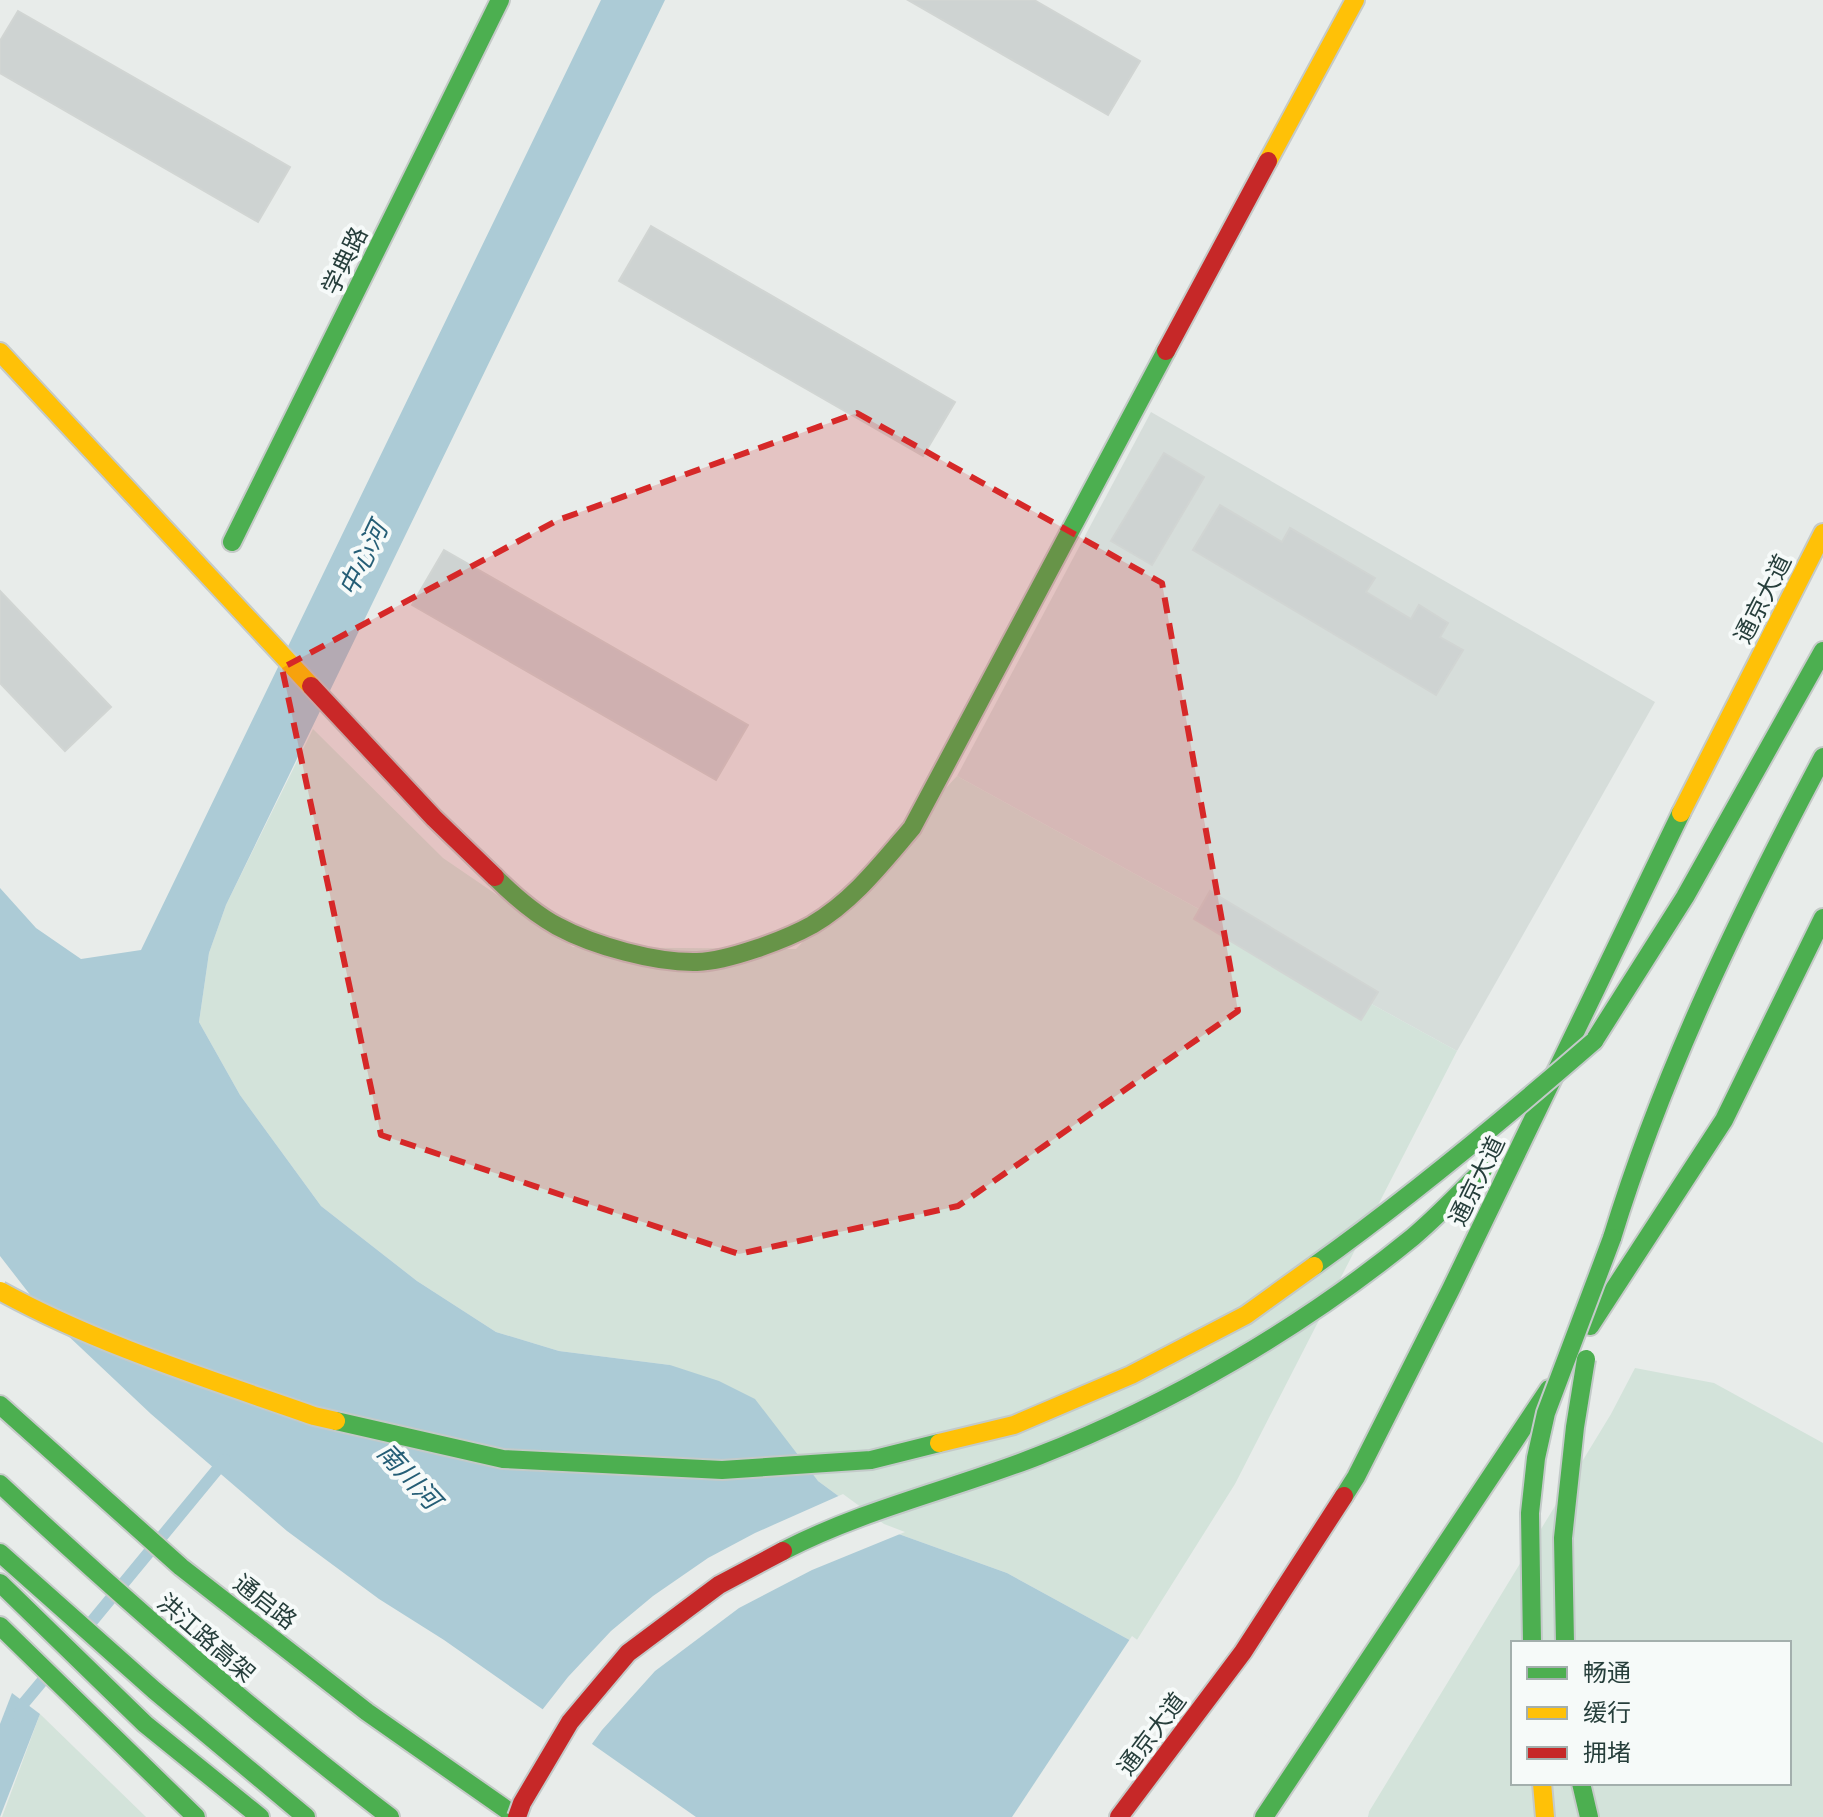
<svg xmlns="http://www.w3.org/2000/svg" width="1823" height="1817" font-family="Helvetica,'Noto Sans SC',sans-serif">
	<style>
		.built { fill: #d6ddda }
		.green { fill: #d3e3da; fill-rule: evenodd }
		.water { fill: #accbd6 }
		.pier { fill: #e8ecea }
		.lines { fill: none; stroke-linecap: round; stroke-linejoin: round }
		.stream { stroke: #accbd6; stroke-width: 12 }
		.building { fill: #ced3d2; stroke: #d1d5d3; stroke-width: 2 }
		.fast-casing { stroke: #c5cac8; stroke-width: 22 }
		.slow-casing { stroke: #c5cac8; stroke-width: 22 }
		.jam-casing { stroke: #c5cac8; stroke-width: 22 }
		.fast { stroke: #4caf50; stroke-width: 18 }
		.slow { stroke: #ffc107; stroke-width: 18 }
		.jam { stroke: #c62828; stroke-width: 18 }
		.fast-bridge-casing { stroke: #c3cac9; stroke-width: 22; stroke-linecap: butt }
		.slow-bridge-casing { stroke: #c3cac9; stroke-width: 22; stroke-linecap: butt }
		.jam-bridge-casing { stroke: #c3cac9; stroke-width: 22; stroke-linecap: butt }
		.fast-bridge { stroke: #4caf50; stroke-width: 18 }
		.slow-bridge { stroke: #ffc107; stroke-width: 18 }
		.jam-bridge { stroke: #c62828; stroke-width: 18 }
		.marked { fill: #d62828; fill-opacity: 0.2; stroke: #d62828; stroke-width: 6; stroke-dasharray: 16 10; stroke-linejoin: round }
		.labels { text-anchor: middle; stroke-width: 8; stroke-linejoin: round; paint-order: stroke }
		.street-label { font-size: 24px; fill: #263e3b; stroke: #f6faf9 }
		.water-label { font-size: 26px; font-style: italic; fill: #255e76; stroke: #f6faf9 }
	</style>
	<rect width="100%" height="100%" fill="#e8ecea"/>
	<polygon class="built" points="1151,412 1655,702 1457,1051 957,776"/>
	<g class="green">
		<polygon points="313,729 443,858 573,947 796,949 957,776 1457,1051 1235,1484 1135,1643 1007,1573 882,1528 818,1481 670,1365 559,1351 496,1332 417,1281 321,1206 240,1095 199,1022 209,953 226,905"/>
		<path d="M1635,1368L1714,1383L1823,1443V1817H1369L1367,1815L1611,1414ZM1513,1643H1789V1783H1513Z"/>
		<polygon points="40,1714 146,1817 2,1817"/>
	</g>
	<g class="water">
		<polygon points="601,0 665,0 226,905 209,953 199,1022 240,1095 321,1206 417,1281 496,1332 559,1351 670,1365 719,1381 755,1399 818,1481 882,1528 1007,1573 1135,1643 1369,1817 696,1817 444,1640 379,1599 287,1531 151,1414 45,1314 0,1256 0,888 36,928 81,959 141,950"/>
		<polygon points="12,1693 40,1714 0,1817 0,1724"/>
	</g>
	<g class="pier">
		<polygon points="843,1494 884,1524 905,1532 812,1570 739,1608 655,1671 602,1730 589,1748 539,1714 568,1677 611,1631 653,1596 708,1558 755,1533"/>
		<polygon points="1132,1636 1369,1812 1368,1817 1012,1817"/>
	</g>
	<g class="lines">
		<g class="stream">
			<polyline points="89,1625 225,1460"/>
			<polyline points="19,1716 24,1703 44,1679"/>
		</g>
	</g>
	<g class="building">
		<polygon points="908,0 1034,0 1140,61 1108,115"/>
		<polygon points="18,11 290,167 258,222 0,73 0,41"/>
		<polygon points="651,226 955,402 923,456 619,281"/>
		<polygon points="1164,453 1204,477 1152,565 1111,541"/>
		<polygon points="1220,505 1282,542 1290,528 1375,578 1366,592 1411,619 1419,605 1448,623 1440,637 1463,650 1436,695 1193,550"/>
		<polygon points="444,550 748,725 716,780 412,605"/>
		<polygon points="0,591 111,707 65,751 0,683"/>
		<polygon points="1210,891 1378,992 1361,1020 1194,919"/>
	</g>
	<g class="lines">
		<g class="fast-casing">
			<g id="fast">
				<polyline points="232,542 500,0"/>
				<path d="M495,877C513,895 535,914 557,926C594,946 656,963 697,962C728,961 785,940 812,925C853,901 882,863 912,828L1166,351"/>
				<polyline points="1594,1041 1685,897 1823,651"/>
				<path d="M1612,1238C1664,1069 1740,913 1823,757"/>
				<polyline points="1590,1326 1724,1120 1823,918"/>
				<polyline points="0,1405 181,1567 367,1712 517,1817"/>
				<path d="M0,1484C125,1601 254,1713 390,1817"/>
				<polyline points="1344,1496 1356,1477 1451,1289 1681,813"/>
				<polyline points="0,1553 154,1690 306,1817"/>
				<polyline points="0,1583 145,1724 260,1817"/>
				<polyline points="0,1626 196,1817"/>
				<polyline points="1581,1783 1589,1817"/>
				<polyline points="1264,1817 1549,1389"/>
			</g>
		</g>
		<g class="slow-casing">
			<g id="slow">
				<polyline points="1268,161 1355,0"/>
				<polyline points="0,352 311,686"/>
				<polyline points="1681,813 1823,533"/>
				<polyline points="1542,1783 1545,1817"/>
			</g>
		</g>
		<g class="jam-casing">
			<g id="jam">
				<polyline points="1166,351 1268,161"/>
				<polyline points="311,686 434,818 495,877"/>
				<polyline points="1119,1817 1243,1652 1344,1496"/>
			</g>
		</g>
		<use href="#fast" class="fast"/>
		<use href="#slow" class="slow"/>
		<use href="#jam" class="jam"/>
		<g class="fast-bridge-casing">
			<g id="fast-bridge">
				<path d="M1314,1266C1412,1196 1503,1120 1594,1041"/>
				<polyline points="336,1421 503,1459 722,1470 871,1460 939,1443"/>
				<path d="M783,1551C864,1509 954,1489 1038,1456C1171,1404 1303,1327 1413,1237C1438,1216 1460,1192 1483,1170"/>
				<polyline points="1532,1643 1530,1513 1536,1458 1546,1413 1612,1238"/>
				<polyline points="1565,1643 1563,1538 1575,1427 1586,1359"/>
			</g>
		</g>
		<g class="slow-bridge-casing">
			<g id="slow-bridge">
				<path d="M0,1291C98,1345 209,1379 314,1416L336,1421"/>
				<polyline points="939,1443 1014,1425 1131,1375 1246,1315 1314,1266"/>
			</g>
		</g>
		<g class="jam-bridge-casing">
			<polyline id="jam-bridge" points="517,1817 522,1803 570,1722 628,1653 719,1585 783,1551"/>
		</g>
		<use href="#fast-bridge" class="fast-bridge"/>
		<use href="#slow-bridge" class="slow-bridge"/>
		<use href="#jam-bridge" class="jam-bridge"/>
	</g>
	<path class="marked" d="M857,413L1162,583L1238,1011L958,1206L739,1254L381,1135L282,668L558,520Z"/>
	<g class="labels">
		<g class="street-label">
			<text transform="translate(345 261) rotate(-64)" y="8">学典路</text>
			<text transform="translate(1763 599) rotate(-63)" y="8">通京大道</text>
			<text transform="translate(1477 1181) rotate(-64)" y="8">通京大道</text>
			<text transform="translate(265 1602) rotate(38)" y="8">通启路</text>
			<text transform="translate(206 1638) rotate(41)" y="8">洪江路高架</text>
			<text transform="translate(1152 1734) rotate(-53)" y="8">通京大道</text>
		</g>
		<g class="water-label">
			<text transform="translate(363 559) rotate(-64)" y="9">中心河</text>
			<text transform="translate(409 1476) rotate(47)" y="9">南川河</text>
		</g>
	</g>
	<rect x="1511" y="1641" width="280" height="144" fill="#f6faf9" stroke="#a3afad" stroke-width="2"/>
	<rect x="1527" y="1667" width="40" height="12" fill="#4caf50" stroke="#a3afad" stroke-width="2"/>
	<text x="1583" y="1681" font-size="24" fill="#263e3b">畅通</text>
	<rect x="1527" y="1707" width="40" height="12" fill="#ffc107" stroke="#a3afad" stroke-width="2"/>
	<text x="1583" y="1721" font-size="24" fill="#263e3b">缓行</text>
	<rect x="1527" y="1747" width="40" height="12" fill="#c62828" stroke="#a3afad" stroke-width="2"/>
	<text x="1583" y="1761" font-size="24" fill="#263e3b">拥堵</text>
</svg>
